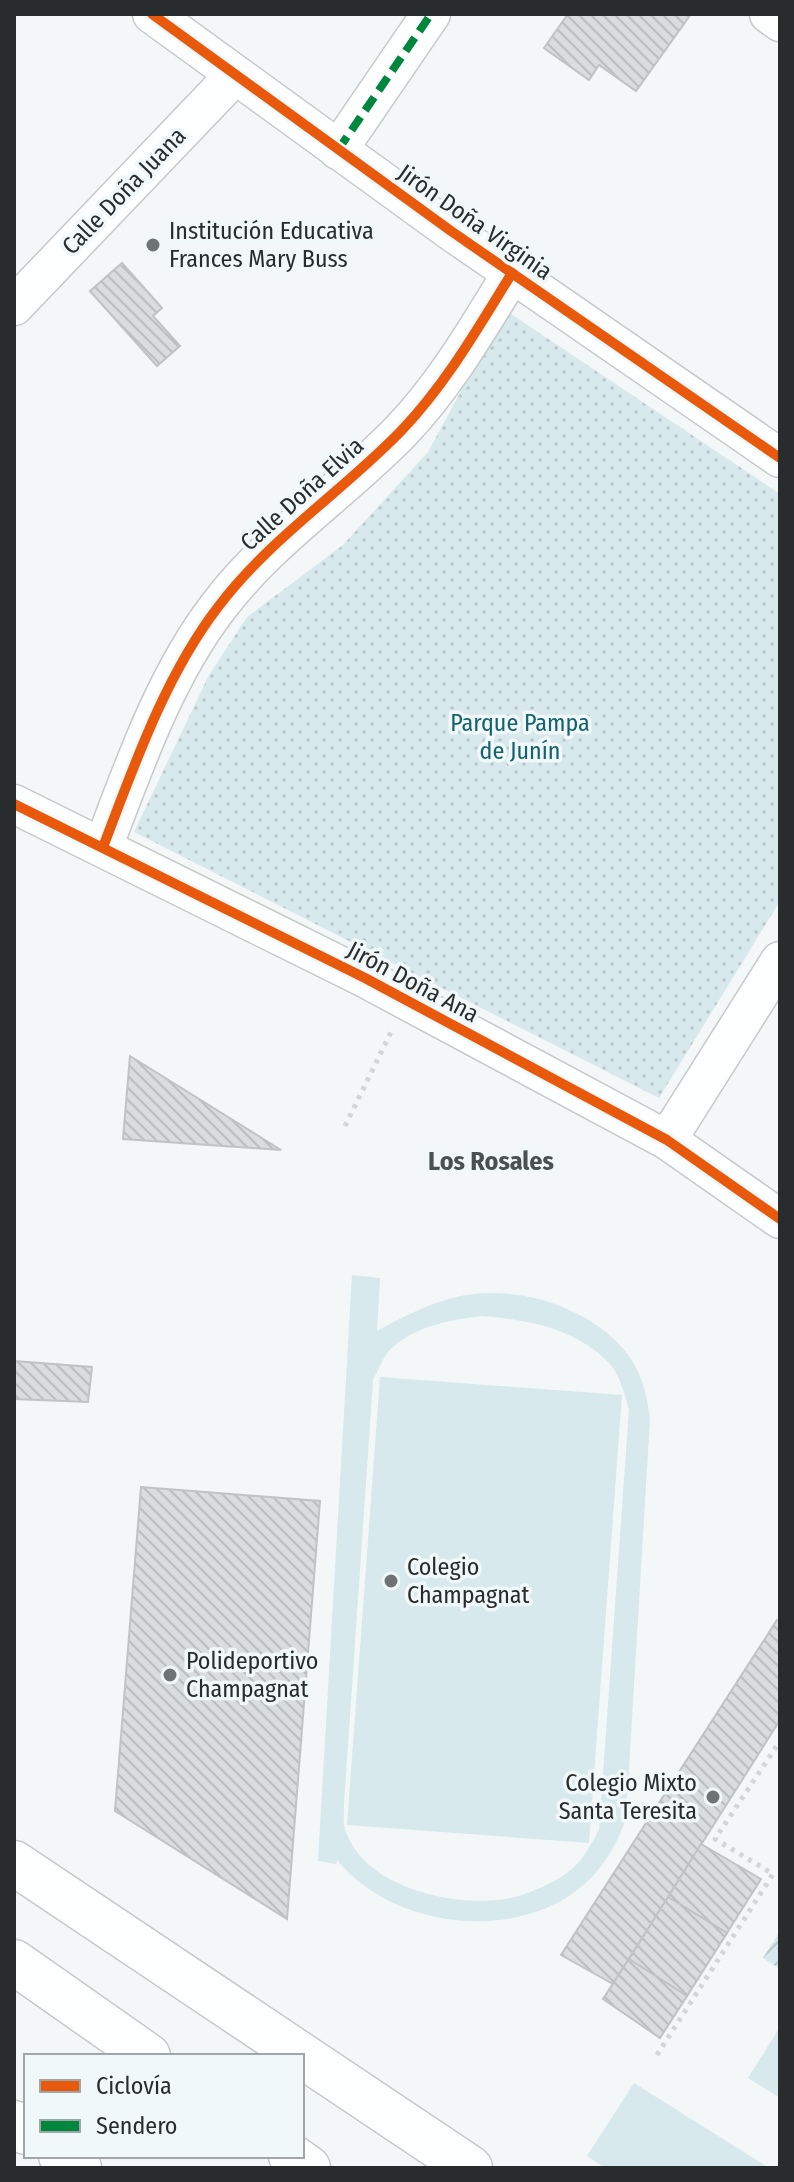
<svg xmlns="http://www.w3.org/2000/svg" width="794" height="2182" font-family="'Fira Sans Condensed',sans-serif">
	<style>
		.park { fill: url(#park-dots) }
		.garden { fill: url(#garden-furrows) }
		.pitch { fill: #d7e9ec; fill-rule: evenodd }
		.building { fill: url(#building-back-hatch); stroke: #c0c3c4; stroke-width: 2 }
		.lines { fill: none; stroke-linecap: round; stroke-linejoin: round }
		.minor-casing { stroke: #c6c9c9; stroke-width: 41 }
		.major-casing { stroke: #c6c9c9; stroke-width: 47 }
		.highway-casing { stroke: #c6c9c9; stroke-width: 47 }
		.path { stroke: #d4d6d6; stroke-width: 5; stroke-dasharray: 4 6; stroke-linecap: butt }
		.minor { stroke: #fdfefe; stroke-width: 38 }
		.major { stroke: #fdfefe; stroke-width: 44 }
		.highway { stroke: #fdfefe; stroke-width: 44 }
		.quiet { stroke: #00873e; stroke-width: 8; stroke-dasharray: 16 8; stroke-linecap: butt }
		.cycleway-casing { stroke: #f1f8fa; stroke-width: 15 }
		.cycleway { stroke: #e8590c; stroke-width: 10 }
		.poi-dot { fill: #707373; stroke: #f1f8fa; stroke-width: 3 }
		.labels { text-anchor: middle; stroke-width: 7; stroke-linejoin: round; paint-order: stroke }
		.street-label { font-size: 24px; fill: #292c2c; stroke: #f1f8fa }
		.poi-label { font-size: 24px; fill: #292c2c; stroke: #f1f8fa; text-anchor: start }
		.park-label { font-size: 24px; fill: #14626d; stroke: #f1f8fa }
		.neighbourhood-label { font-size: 26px; font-weight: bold; fill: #4a5051; stroke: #f1f8fa }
	</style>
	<defs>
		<pattern id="park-dots" width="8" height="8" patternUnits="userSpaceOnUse" patternTransform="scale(2)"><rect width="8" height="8" fill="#d7e9ec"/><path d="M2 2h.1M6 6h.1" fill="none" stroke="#b9c8cb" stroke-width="1.8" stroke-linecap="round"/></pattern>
		<pattern id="garden-furrows" width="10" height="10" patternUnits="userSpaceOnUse" patternTransform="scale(2)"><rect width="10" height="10" fill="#d7e9ec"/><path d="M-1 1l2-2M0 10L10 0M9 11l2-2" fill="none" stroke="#b9c8cb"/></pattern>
		<pattern id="building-back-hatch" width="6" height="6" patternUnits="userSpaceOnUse" patternTransform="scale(2)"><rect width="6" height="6" fill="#dadddd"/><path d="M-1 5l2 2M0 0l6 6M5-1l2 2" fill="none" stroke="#bbbebe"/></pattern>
	</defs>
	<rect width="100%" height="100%" fill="#f3f7f8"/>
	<polygon class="park" points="505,310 780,494 780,901 659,1098 134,832 209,675 247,617 343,545 428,452"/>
	<polygon class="garden" points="780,1931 780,1969 763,1958"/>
	<g class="pitch">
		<path d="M352,1275L380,1278L377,1331C403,1317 427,1304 456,1297C514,1283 593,1307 629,1356C643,1376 647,1396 650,1419L626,1819C615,1850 597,1878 569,1896C499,1941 389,1924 337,1860L336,1864L318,1861ZM481,1316C525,1319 576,1328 609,1363C620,1375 624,1393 629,1409L599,1830C589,1848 580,1866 561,1877C543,1888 519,1898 498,1900C446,1905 363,1886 345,1829C343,1822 344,1812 344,1804L373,1380C378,1371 382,1360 388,1352C410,1327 450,1320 481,1316Z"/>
		<polygon points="380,1377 622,1395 589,1843 347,1825"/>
		<polygon points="780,2027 780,2098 748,2078"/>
		<polygon points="634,2083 769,2168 605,2168 587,2156"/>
	</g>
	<g class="building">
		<polygon points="568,14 691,14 636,91 599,65 589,80 544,48"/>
		<polygon points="122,263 162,308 153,316 180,346 157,366 90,291"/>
		<polygon points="130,1056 281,1150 123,1139"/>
		<polygon points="14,1361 92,1367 88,1402 14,1399"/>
		<polygon points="141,1487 320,1501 287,1919 115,1811"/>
		<polygon points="777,1620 780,1622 780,1720 613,1984 561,1955"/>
		<polygon points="701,1844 761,1879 727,1933 668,1897"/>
		<polygon points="668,1897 727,1933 687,1996 629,1959"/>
		<polygon points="629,1959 687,1996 660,2038 603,1999"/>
	</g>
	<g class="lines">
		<g class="minor-casing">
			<g id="minor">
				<polyline points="152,14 451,231 780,458"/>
				<polyline points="769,14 780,22"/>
				<polyline points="338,150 431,14"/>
				<polyline points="14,306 234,76"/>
				<polyline points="14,804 365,978 667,1140 780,1219"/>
				<path d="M103,847C134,766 165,676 218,607C269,539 342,492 401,431C446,384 478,328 512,273"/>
				<polyline points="667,1140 780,961"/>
			</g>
		</g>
		<g class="major-casing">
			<polyline id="major" points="14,1863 470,2168"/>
		</g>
		<g class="highway-casing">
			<g id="highway">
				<polyline points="14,1962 148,2056"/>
				<polyline points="14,2123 26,2132"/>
				<polyline points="61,2156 79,2168"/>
				<polyline points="291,2156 308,2168"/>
			</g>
		</g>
		<g class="path">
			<polyline points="345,1126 392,1030"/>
			<polyline points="777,1950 780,1949"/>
			<polyline points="657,2055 773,1874 715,1839 780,1741"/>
		</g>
		<use href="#minor" class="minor"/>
		<use href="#major" class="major"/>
		<use href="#highway" class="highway"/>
		<polyline class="quiet" points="338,150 431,14"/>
		<g class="cycleway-casing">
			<g id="cycleway">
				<polyline points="152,14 451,231 780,458"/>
				<polyline points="14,804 365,978 667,1140 780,1219"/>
				<path d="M103,847C134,766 165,676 218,607C269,539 342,492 401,431C446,384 478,328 512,273"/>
			</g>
		</g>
		<use href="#cycleway" class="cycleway"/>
	</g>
	<g class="poi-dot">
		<circle cx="153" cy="245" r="8"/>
		<circle cx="391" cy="1581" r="8"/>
		<circle cx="170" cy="1675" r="8"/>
		<circle cx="713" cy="1797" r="8"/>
	</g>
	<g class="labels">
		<g class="street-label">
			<text transform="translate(124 191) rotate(-46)" y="8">Calle Doña Juana</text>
			<text transform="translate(475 222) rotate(35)" y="8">Jirón Doña Virginia</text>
			<text transform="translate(302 494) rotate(-42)" y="8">Calle Doña Elvia</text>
			<text transform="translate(413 982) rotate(28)" y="8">Jirón Doña Ana</text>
		</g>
		<g class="poi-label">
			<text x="169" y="239">Institución Educativa<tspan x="169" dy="28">Frances Mary Buss</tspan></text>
			<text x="407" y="1575">Colegio<tspan x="407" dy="28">Champagnat</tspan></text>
			<text x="186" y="1669">Polideportivo<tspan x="186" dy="28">Champagnat</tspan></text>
			<text x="697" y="1791" text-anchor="end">Colegio Mixto<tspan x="697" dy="28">Santa Teresita</tspan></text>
		</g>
		<g class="park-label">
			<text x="520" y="731">Parque Pampa<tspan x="520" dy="28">de Junín</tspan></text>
		</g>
		<g class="neighbourhood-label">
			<text x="491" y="1170">Los Rosales</text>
		</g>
	</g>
	<rect width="794" height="2182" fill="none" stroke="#292c2c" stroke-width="32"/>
	<rect x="24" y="2054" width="280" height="104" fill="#f1f8fa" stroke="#a1a6a8" stroke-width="2"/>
	<rect x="40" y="2080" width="40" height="12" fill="#e8590c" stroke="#a1a6a8" stroke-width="2"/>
	<text x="96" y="2094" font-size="24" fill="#292c2c">Ciclovía</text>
	<rect x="40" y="2120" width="40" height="12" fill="#00873e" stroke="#a1a6a8" stroke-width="2"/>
	<text x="96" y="2134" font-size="24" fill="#292c2c">Sendero</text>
</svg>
